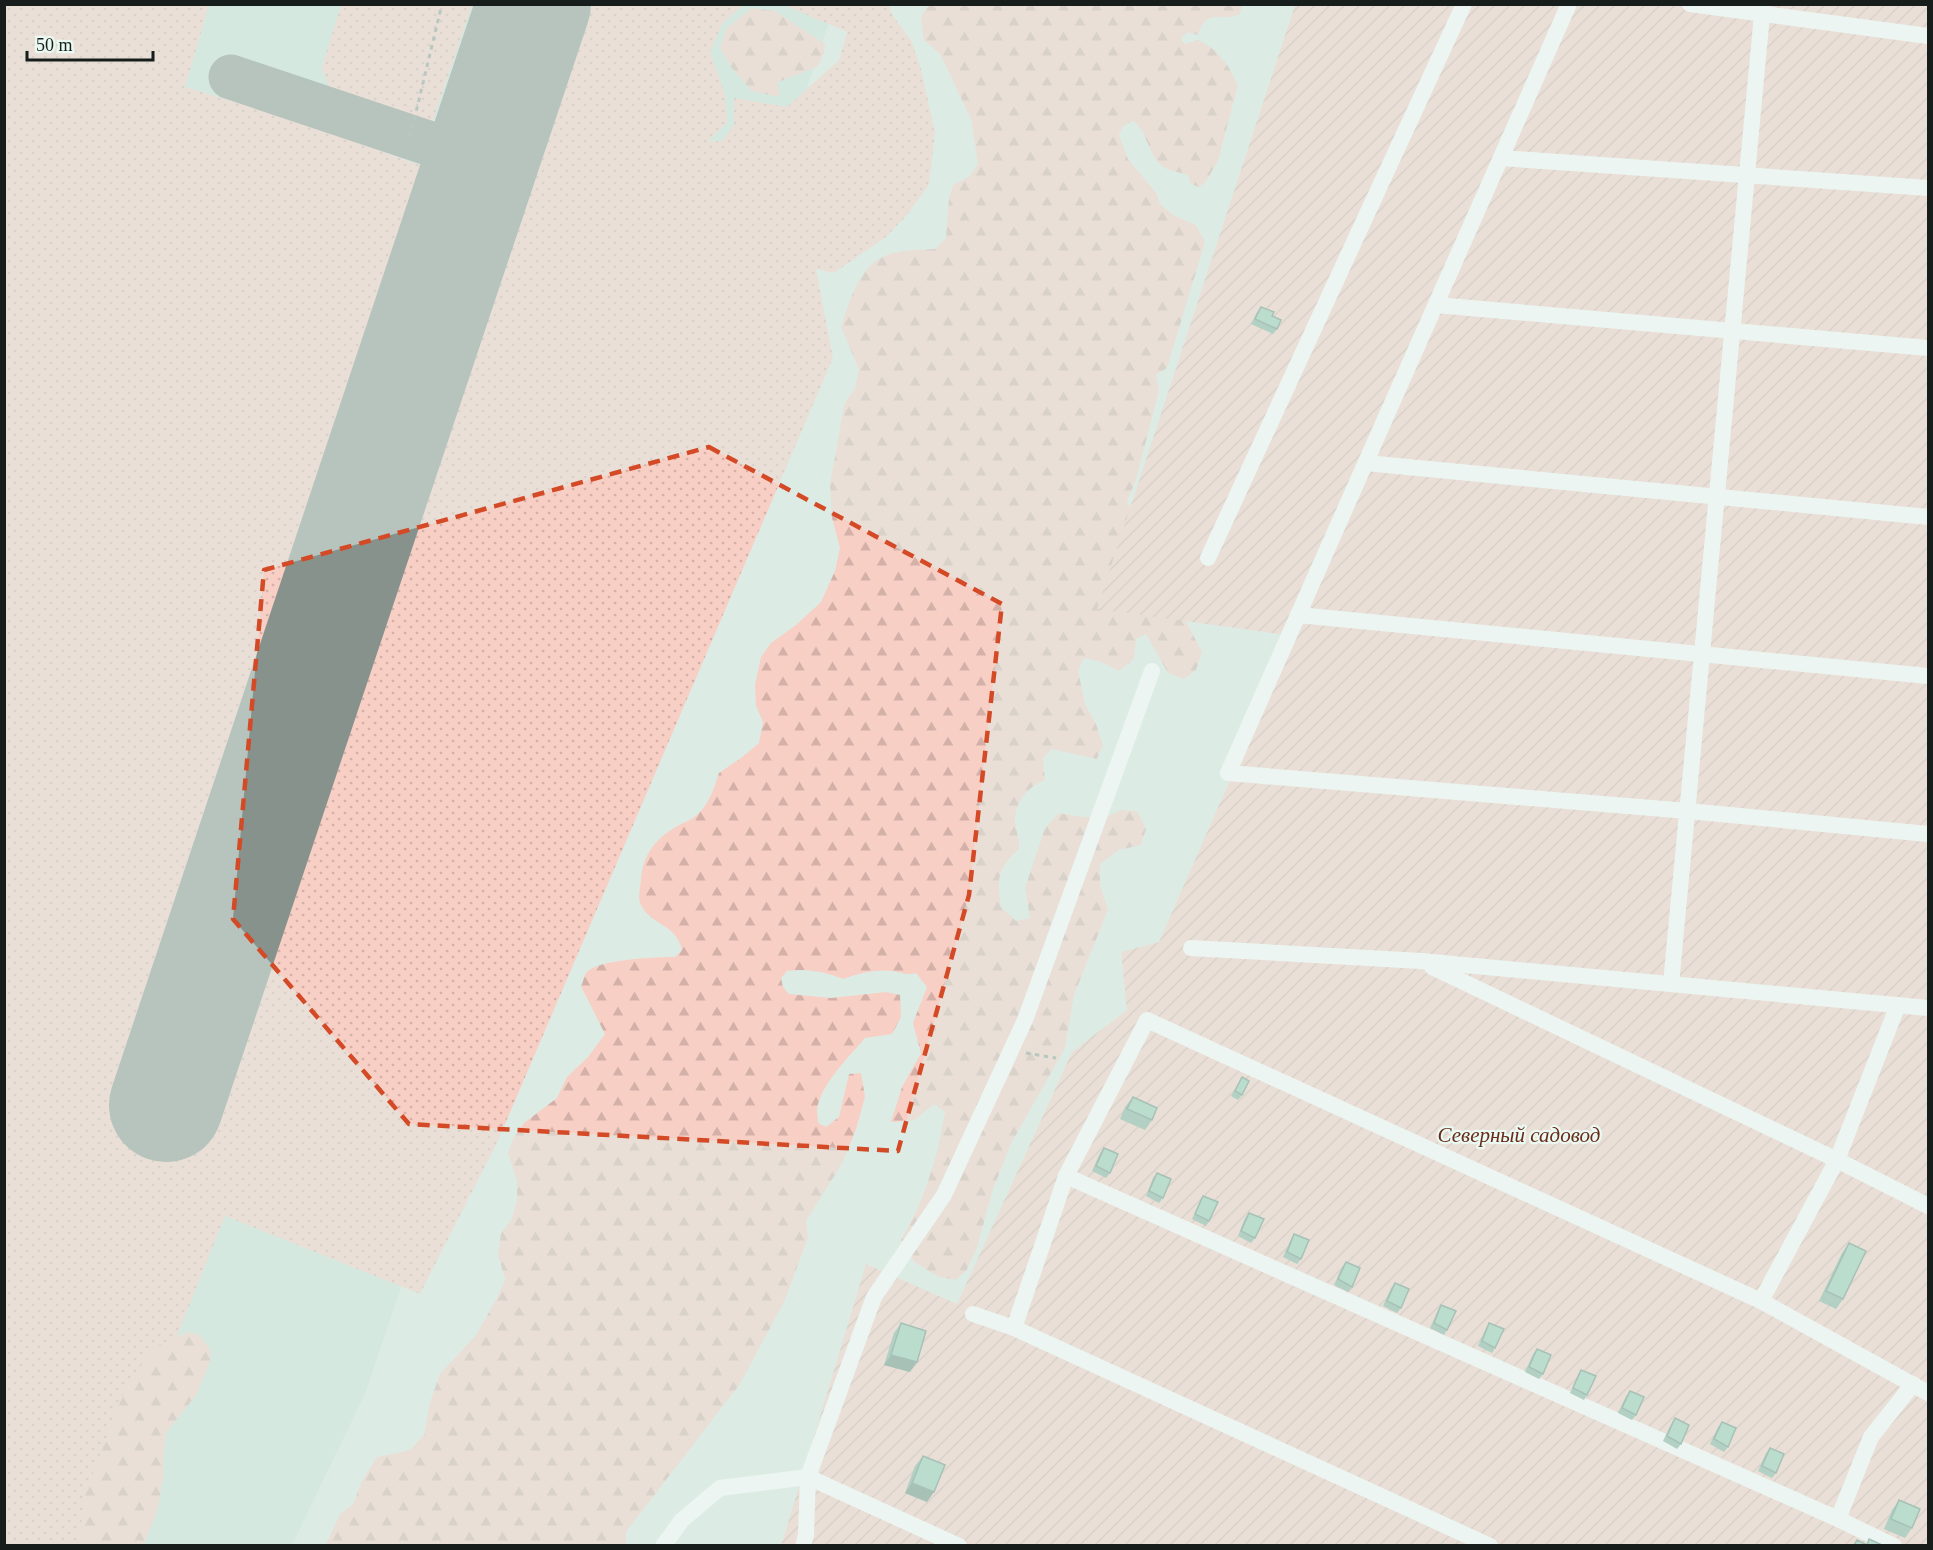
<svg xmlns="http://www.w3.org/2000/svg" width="1933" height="1550" font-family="Georgia,serif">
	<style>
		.built { fill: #cae2d7 }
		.grass { fill: url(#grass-dots) }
		.forest { fill: url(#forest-firs) }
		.garden { fill: url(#garden-furrows) }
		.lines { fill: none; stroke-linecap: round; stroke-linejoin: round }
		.taxiway { stroke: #87928d; stroke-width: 45 }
		.runway { stroke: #87928d; stroke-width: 114 }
		.path { stroke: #8e9a95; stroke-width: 3; stroke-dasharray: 4.5 4.5; stroke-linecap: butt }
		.minor { stroke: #fff; stroke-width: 16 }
		.wall { fill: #7ead99 }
		.shaded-wall { fill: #678d7d }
		.building { fill: #93c9b2; stroke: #678d7d; stroke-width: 1.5 }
		.marked { fill: none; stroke: #d44a26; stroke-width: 4.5; stroke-dasharray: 12 8; stroke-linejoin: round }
		.labels { text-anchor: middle; stroke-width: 4.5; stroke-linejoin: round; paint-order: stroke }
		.park-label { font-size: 21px; font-style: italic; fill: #692a19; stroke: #eaf9f2 }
	</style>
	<defs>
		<pattern id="grass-dots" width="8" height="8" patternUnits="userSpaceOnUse" patternTransform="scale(1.5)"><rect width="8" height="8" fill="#f8cfc4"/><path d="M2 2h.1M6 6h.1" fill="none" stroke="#d4b1a8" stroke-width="1.8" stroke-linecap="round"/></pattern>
		<pattern id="forest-firs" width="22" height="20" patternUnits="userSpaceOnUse" patternTransform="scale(1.5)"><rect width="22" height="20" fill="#f8cfc4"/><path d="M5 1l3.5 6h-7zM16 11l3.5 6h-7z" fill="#d4b1a8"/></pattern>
		<pattern id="garden-furrows" width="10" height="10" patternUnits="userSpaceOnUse" patternTransform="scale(1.5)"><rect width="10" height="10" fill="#f8cfc4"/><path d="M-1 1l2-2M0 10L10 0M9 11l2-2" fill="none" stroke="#d4b1a8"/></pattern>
	</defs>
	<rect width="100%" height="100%" fill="#dcece5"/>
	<polygon class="built" points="136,5 835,5 365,1394 292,1545 5,1546"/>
	<g class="grass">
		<polygon points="5,5 209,5 185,87 305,123 422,166 138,1054 122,1098 206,1127 592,5 743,5 722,24 710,52 725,94 727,123 708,141 722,141 734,125 734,98 787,107 839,60 847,32 789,7 788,5 889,5 893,16 911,40 921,69 935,133 929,185 907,215 886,237 834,273 816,269 833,358 496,1145 420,1294 225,1216 94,1545 5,1546"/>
		<polygon points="341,5 472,5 431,126 339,98 328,85 322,67"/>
	</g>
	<g class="forest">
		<path d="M928,5L1242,6L1240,14C1220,23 1207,6 1198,35L1188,32L1181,38L1184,44L1198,40C1218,49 1229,65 1238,85L1218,161L1205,183L1198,187L1190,183L1188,175C1181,172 1171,172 1165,168C1147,157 1150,134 1133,121L1123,126L1119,135L1128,159L1157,194L1160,204L1173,215L1196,225L1205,242L1167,368L1156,375L1159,390L1136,480L1127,501L1177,604L1202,652L1196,670L1184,679L1168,673L1146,634L1136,639L1134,659L1119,671L1101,662L1084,658L1078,671L1085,704L1096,724L1103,745L1097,759L1051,749L1043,759L1045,780C1027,787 1016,801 1015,820C1015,829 1020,838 1019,849C997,870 997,877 1001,907L1016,921L1030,918L1025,888L1045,828L1059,813L1083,817L1104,818L1121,810L1137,811L1146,829L1141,845L1119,850L1100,864V884L1108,910L1074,995L1065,1048L1011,1144L993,1189L977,1248L966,1271L956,1280L939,1277L914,1262L901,1240C924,1202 938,1156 945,1112L934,1104L915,1120L891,1122L902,1087L921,1053L913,1023L927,987L916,973C906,976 902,972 892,971C874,969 860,973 843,979C825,972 807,968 787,971L781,978L783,987L789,994L831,998L886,992L900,995L901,1017L892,1034L865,1038C849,1057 821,1084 817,1109C817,1113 818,1119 818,1123L826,1127L839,1117L849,1074L861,1073L865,1097L856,1129L843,1162L806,1221L808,1238L784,1302L740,1384L626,1532V1545L325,1546L340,1514L353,1504L362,1481L377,1457L410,1450L424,1435L430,1402L440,1374L476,1335L497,1298L505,1279L498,1255L501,1233L511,1220L517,1201V1182L508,1153L513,1139L524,1123L557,1098L567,1077L588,1057L605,1034L581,986C583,983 584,976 586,973C597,959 658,957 675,957L682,950C676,923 649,925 640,903C638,897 640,887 641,880C642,857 655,839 674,828C682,823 692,820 698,814C710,802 714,788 719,773L741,758L759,743L763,722L756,706L755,685L761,657L771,643L796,625L821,602L835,571L840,548L832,518L830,484L844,405L855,387L859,370L841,327C848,305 858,271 879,259C895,249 917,250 935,249L946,238L949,198L953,185L969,177L978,164L971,119L940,54L924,40L921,17Z"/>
		<polygon points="752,8 775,11 825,44 824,53 817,67 778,82 779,97 752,91 731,67 720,48 727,28"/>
		<polygon points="188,1332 200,1335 211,1351 209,1365 197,1394 166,1433 163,1457 163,1478 158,1508 144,1545 78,1545 86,1491 126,1387 154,1347"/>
	</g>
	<polygon class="garden" points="1295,5 1928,5 1928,1545 781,1546 866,1264 957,1304 1072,1052 1127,1010 1121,952 1159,942 1293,636 1097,609"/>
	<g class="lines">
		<g class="taxiway">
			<path d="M231,77L452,151C468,163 471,175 469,195"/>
			<path d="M452,151C473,147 480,141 494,124"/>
		</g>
		<polyline class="runway" points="166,1105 534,4"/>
		<g class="path">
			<polyline points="410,137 442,4"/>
			<polyline points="1026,1053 1056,1058"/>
		</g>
		<g class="minor">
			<polyline points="1569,4 1228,773 1688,811 1928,834"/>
			<polyline points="1690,4 1928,36"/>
			<polyline points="1501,158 1928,188"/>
			<polyline points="1436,305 1928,348"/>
			<polyline points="1366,463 1928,517"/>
			<polyline points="1208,558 1464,4"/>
			<polyline points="1298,615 1928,676"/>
			<polyline points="1191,948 1421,961 1928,1008"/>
			<polyline points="1432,967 1837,1160 1928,1206"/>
			<polyline points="1671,984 1763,4"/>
			<polyline points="1066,1176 1838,1519 1894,1546"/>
			<polyline points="1761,1301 1837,1160 1898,1005"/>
			<polyline points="973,1314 1014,1328 1490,1546"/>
			<polyline points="1014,1328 1066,1176 1147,1020 1761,1301 1928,1393"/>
			<polyline points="1838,1519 1871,1437 1913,1384"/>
			<polyline points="663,1546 682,1520 720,1488 808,1477 874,1297 944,1195 1025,1020 1152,671"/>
			<polyline points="803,1546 806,1535 808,1477 959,1546"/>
		</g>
	</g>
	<g class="wall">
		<polygon points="1261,307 1277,329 1273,334 1251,324 1257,312"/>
		<polygon points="1242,1077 1242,1095 1238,1100 1231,1096"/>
		<polygon points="1133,1097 1152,1120 1145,1130 1120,1119 1125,1107"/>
		<polygon points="1104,1148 1110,1173 1106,1178 1092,1171 1100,1153"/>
		<polygon points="1157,1173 1163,1198 1159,1203 1146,1196 1153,1178"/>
		<polygon points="1203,1196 1209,1221 1206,1226 1192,1219 1200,1201"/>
		<polygon points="1249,1213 1255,1238 1251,1243 1238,1236 1245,1218"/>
		<polygon points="1294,1234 1301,1259 1297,1264 1283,1257 1291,1239"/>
		<polygon points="1849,1243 1843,1299 1836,1309 1819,1301 1842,1253"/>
		<polygon points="1346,1262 1352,1287 1348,1292 1334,1285 1342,1267"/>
		<polygon points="1395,1283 1401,1308 1397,1313 1383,1306 1391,1288"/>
		<polygon points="1441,1305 1447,1330 1444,1335 1430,1328 1438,1310"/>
		<polygon points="901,1323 910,1372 884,1365 894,1333"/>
		<polygon points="1489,1323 1495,1348 1492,1353 1478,1346 1486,1328"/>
		<polygon points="1537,1349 1543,1374 1539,1379 1525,1372 1533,1354"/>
		<polygon points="1581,1370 1587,1395 1584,1400 1570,1393 1578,1375"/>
		<polygon points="1630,1391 1636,1415 1632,1420 1618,1413 1626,1396"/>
		<polygon points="1675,1418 1681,1444 1677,1449 1663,1441 1671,1424"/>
		<polygon points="1722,1422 1728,1447 1724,1452 1710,1444 1718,1427"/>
		<polygon points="1770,1448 1776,1473 1772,1478 1758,1471 1766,1453"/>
		<polygon points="923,1456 927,1502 905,1493 915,1466"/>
		<polygon points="1899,1500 1912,1528 1905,1538 1884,1529 1892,1510"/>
	</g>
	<g class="shaded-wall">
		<polygon points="891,1355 917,1362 910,1372 884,1365"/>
		<polygon points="912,1483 934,1492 927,1502 905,1493"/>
	</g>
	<g class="building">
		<polygon points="1261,307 1274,312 1272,316 1281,320 1277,329 1255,319"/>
		<polygon points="1242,1077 1249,1081 1242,1095 1235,1091"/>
		<polygon points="1133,1097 1157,1108 1152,1120 1127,1109"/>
		<polygon points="1104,1148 1118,1154 1110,1173 1096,1166"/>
		<polygon points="1157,1173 1171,1179 1163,1198 1149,1191"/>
		<polygon points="1203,1196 1218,1202 1209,1221 1195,1214"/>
		<polygon points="1249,1213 1264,1219 1255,1238 1241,1231"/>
		<polygon points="1294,1234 1309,1240 1301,1259 1287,1252"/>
		<polygon points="1849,1243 1866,1251 1843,1299 1826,1291"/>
		<polygon points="1346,1262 1360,1268 1352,1287 1338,1279"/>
		<polygon points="1395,1283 1409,1289 1401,1308 1387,1301"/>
		<polygon points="1441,1305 1456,1311 1447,1330 1434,1323"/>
		<polygon points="901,1323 926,1331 917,1362 891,1355"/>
		<polygon points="1489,1323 1504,1329 1495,1348 1482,1341"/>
		<polygon points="1537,1349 1551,1355 1543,1374 1529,1367"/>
		<polygon points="1581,1370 1596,1376 1587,1395 1573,1388"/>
		<polygon points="1630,1391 1644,1397 1636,1415 1622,1408"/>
		<polygon points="1675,1418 1689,1425 1681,1444 1667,1436"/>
		<polygon points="1722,1422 1736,1428 1728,1447 1714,1439"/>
		<polygon points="1770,1448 1784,1454 1776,1473 1762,1466"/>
		<polygon points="923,1456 945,1465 934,1492 912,1483"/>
		<polygon points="1899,1500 1920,1509 1912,1528 1891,1519"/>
		<polygon points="1869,1539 1882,1545 1854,1545 1857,1540 1867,1545"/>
	</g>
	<path d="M0 0H1933V1550H0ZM709,447L1002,604L969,895L898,1151L409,1124L233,919L264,570Z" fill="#dcece5" fill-opacity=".55" fill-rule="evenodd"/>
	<path class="marked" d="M709,447L1002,604L969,895L898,1151L409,1124L233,919L264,570Z"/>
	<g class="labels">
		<g class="park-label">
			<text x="1519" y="1142">Северный садовод</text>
		</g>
	</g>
	<rect width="1933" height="1550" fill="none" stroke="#171d1a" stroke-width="12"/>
	<path d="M27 51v9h126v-9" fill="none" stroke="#171d1a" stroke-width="3"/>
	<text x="36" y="51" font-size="18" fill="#171d1a" stroke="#eaf9f2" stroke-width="4.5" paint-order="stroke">50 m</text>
</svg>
